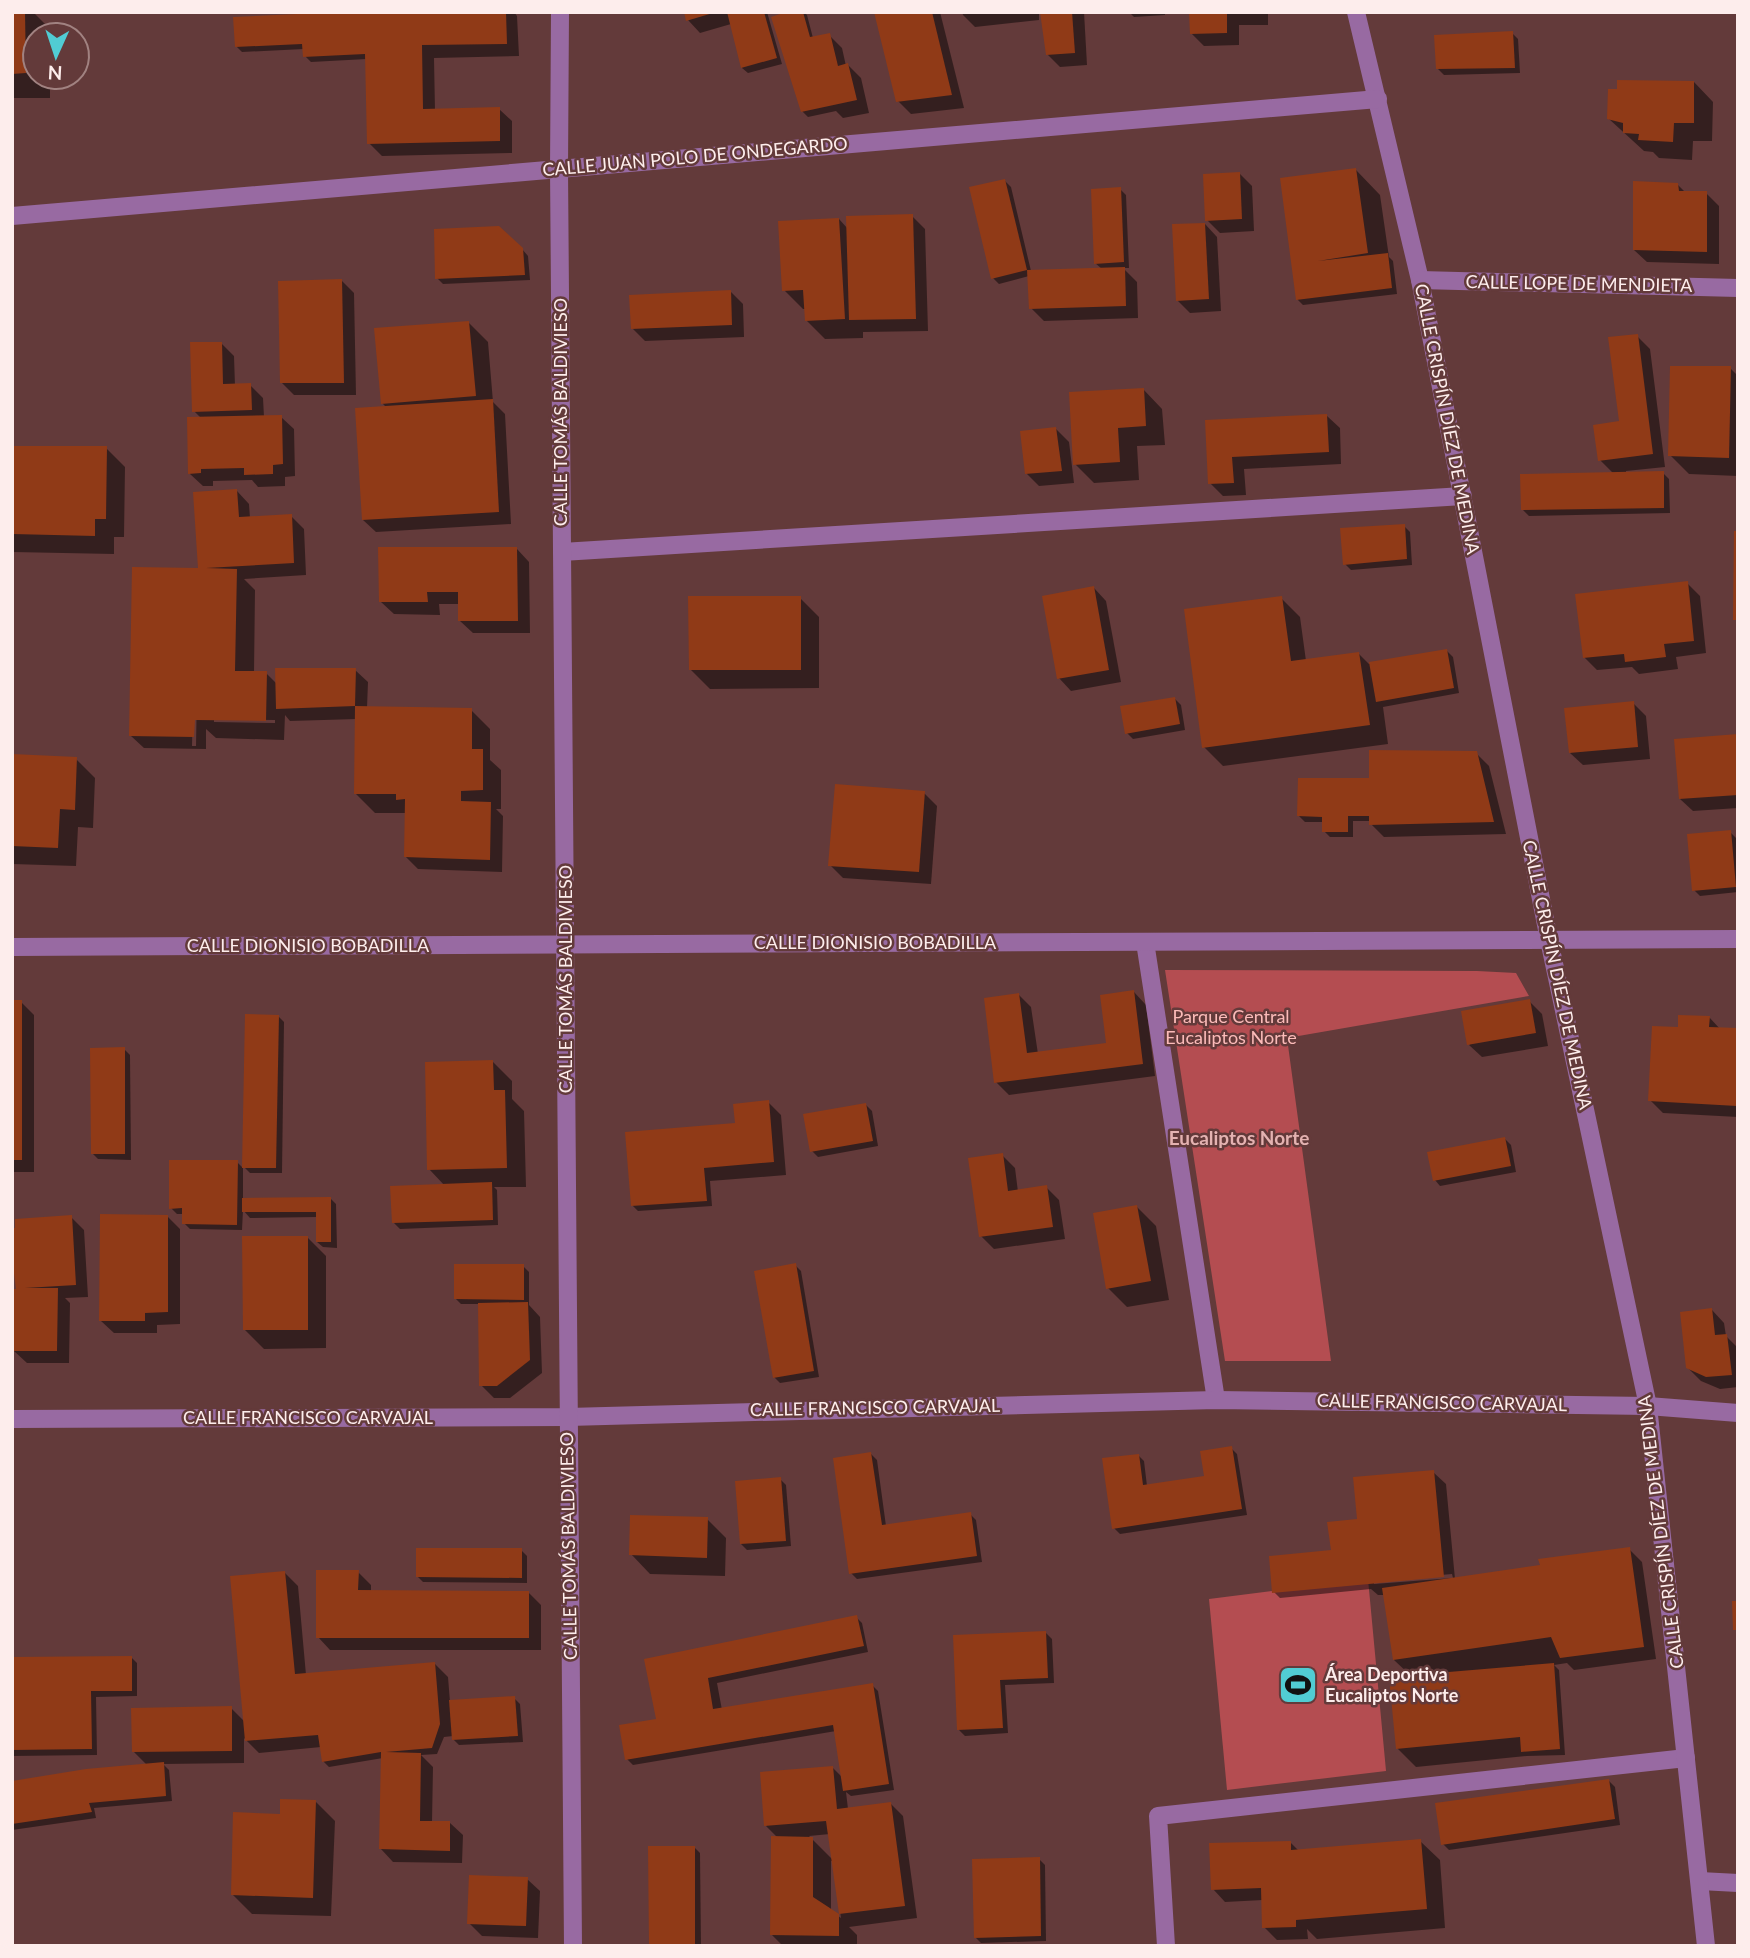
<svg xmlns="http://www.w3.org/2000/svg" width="1750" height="1958" font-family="Lato,sans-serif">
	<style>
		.green { fill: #b44d51 }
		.shadow { fill: #0007; fill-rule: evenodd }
		.building { fill: #903a17 }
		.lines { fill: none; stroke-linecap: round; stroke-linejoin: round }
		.service { stroke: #986aa2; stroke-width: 18 }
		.minor { stroke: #986aa2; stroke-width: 18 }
		.tertiary { stroke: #986aa2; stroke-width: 18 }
		.labels { text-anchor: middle; stroke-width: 5; stroke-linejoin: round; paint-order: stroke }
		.street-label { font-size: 18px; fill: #fdedec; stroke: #633a3a }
		.park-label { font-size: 18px; fill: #fcbbb9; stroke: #633a3a }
		.poi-label { font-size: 18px; font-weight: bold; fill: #fdedec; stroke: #633a3a; text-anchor: start }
		.neighbourhood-label { font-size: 19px; font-weight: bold; fill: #e4b2b1; stroke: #633a3a }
	</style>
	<rect width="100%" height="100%" fill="#633a3a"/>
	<g class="green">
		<polygon points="1165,970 1477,971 1516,973 1529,996 1287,1038 1331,1361 1225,1361"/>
		<polygon points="1368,1579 1386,1771 1227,1790 1209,1599"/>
	</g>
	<g class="shadow">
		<polygon points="12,12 33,12 49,28 49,35 35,35 35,77 50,77 50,98 12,98"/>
		<polygon points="366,12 514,12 517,16 519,56 434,58 435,111 499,109 512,121 512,153 382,156 369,143 367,59 311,62 305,56 304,49 242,52 236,46"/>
		<polygon points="686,12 767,12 782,64 748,73 742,68 731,24 700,33 688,20"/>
		<polygon points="792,12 804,12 807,15 813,38 829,35 842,48 846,66 848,65 861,78 869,113 843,118 836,111 808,117 802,111"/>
		<polygon points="876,12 940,12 964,108 911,114 898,101"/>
		<polygon points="962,12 1039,12 1039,20 975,27 963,15"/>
		<polygon points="1042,12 1084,12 1087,65 1060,67 1047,54"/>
		<polygon points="1129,12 1165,12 1165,15 1134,17"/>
		<polygon points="1191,12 1268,12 1268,25 1239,25 1239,45 1204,46 1191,33"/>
		<polygon points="1512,33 1518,39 1520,73 1444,75 1438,69"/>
		<polygon points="1694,82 1713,102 1712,141 1693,141 1692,160 1659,158 1653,152 1644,151 1609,119"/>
		<polygon points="1356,170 1380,195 1389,257 1393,261 1397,294 1303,305 1297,299"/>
		<polygon points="1239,173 1252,186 1254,231 1220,233 1207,220"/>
		<polygon points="1005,181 1011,187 1031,271 1102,269 1095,263 1120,189 1126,195 1129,268 1123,268 1137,282 1138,318 1044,321 1031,308 1029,276 999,284 993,278"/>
		<polygon points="1678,185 1686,193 1706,193 1719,206 1719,264 1647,262 1634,250"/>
		<polygon points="912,216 925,229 928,331 863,332 863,338 825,339 806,320 806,309 803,309 784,290 839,219 848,229"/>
		<polygon points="1205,224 1217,237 1221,311 1190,313 1177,300"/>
		<polygon points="522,249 528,256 530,280 443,284 437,278"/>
		<polygon points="341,280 354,293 356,395 294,395 281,382"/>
		<polygon points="730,291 743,304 744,337 645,341 632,328"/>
		<polygon points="469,323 488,342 493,402 505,414 511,524 376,532 363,520 386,407 382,403"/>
		<polygon points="1637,336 1650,349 1665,467 1626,471 1626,474 1663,473 1669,479 1670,513 1529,516 1523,510 1614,474 1600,460 1621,423"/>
		<polygon points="221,343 234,356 235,386 250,385 263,398 264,417 281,417 294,429 295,476 285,477 285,486 258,487 252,480 213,481 213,486 203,486 190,474 201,418 194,411"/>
		<polygon points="1730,368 1738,376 1738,476 1689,474 1670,455"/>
		<polygon points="1143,389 1162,409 1165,445 1137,446 1139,480 1094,483 1075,464"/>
		<polygon points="1327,416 1340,428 1341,464 1244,469 1246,495 1223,496 1210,483 1207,422"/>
		<polygon points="1056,429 1069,442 1074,483 1039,486 1026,473"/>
		<polygon points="12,447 106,448 125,467 124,537 114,537 114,554 12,552"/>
		<path d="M237,491L249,504L250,518L291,516L304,529L306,575L244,579L255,590L254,673H266L277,684L355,670L368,682L367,708L471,710L490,729V760L501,770V809H496L503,816L502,872L418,869L405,856L407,813H375L356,794L357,719L290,721L285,715L284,740L216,738L206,729V749L144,748L131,736L199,570ZM196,580H199L196,746H192ZM214,719L275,720V723L214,722Z"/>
		<polygon points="1404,526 1410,532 1412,565 1351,570 1345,564"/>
		<polygon points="517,549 529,562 530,633 473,633 460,621 460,604 439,604 440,615 394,614 381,602"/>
		<polygon points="1687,583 1700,596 1706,653 1676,657 1678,669 1639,674 1632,667 1597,670 1584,657"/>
		<polygon points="1094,588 1106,601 1121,682 1071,691 1059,678"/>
		<polygon points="800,598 819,617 819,688 710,689 691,670"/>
		<polygon points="1281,598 1300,617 1306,661 1359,654 1369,664 1447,651 1453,657 1459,693 1383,707 1388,744 1223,766 1204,747"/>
		<polygon points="1175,699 1181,705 1185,730 1133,739 1127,733"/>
		<polygon points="1633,703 1646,716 1650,759 1583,765 1570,753"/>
		<polygon points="1738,736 1738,808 1693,811 1680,799"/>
		<polygon points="1476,753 1489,766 1506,834 1384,837 1371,824 1371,821 1353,821 1353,837 1330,837 1324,831 1324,822 1305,822 1299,816 1371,780"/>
		<polygon points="12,756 76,759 95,778 93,828 78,827 76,866 12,864"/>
		<polygon points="924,793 937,806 931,884 843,878 830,865"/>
		<polygon points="1730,832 1736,838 1738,892 1700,896 1694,890"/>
		<polygon points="1134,992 1146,1005 1155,1076 1009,1095 996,1082 1019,995 1031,1007 1038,1054 1108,1045"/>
		<polygon points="1529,1001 1542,1014 1548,1046 1482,1057 1469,1045"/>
		<polygon points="12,1002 21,1002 34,1015 34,1172 12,1172"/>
		<polygon points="278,1016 284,1022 282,1173 250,1173 244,1167"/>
		<polygon points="1709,1017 1721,1030 1738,1030 1738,1117 1663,1113 1650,1100 1680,1028"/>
		<polygon points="124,1049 130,1055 131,1160 98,1159 92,1153"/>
		<polygon points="493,1062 512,1081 512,1099 524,1111 526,1187 494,1187 497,1190 498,1225 400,1229 394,1223 445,1186 429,1169"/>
		<polygon points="768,1102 781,1115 786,1175 710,1181 712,1206 638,1211 632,1205"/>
		<polygon points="866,1105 872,1111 878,1146 818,1157 812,1151"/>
		<polygon points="1505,1139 1511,1145 1516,1172 1440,1186 1435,1180"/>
		<polygon points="1002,1155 1015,1168 1018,1192 1046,1187 1059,1200 1065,1239 994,1249 981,1236"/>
		<polygon points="237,1162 243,1168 243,1200 330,1198 336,1204 337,1248 323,1247 317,1242 317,1217 250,1218 243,1210 242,1230 190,1229 184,1223 184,1214 177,1214 171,1208"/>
		<polygon points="1137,1207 1156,1226 1169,1300 1127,1307 1108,1288"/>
		<polygon points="71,1217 84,1230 88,1297 65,1298 70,1303 69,1363 27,1363 14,1351 18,1290 16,1266 12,1262 12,1230"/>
		<polygon points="168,1217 180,1229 180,1324 157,1325 157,1333 114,1333 101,1321"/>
		<polygon points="307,1237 326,1256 326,1348 264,1349 245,1330"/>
		<polygon points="795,1265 801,1271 819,1377 780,1383 774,1377"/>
		<polygon points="523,1266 529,1272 529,1305 540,1317 542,1373 510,1398 494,1398 481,1385 480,1304 461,1304 455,1298"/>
		<polygon points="1712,1310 1724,1323 1726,1336 1738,1348 1738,1387 1720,1389 1701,1381 1687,1367"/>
		<polygon points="1231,1448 1237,1454 1247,1515 1120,1534 1114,1528 1138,1455 1144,1461 1147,1486 1206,1477"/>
		<polygon points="871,1454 877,1460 886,1526 970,1514 976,1520 982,1562 857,1579 851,1573"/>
		<path d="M1433,1472L1446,1484L1455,1579L1540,1567L1629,1549L1642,1562L1656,1659L1574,1670L1567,1663L1554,1665L1559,1670L1565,1755L1527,1756L1416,1767L1397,1748L1412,1677L1394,1660L1385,1595H1378L1371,1589L1280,1598L1274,1592L1332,1552L1356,1520ZM1452,1574L1453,1578L1374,1584V1581Z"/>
		<polygon points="780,1479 786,1485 791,1546 747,1550 741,1544"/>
		<polygon points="707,1519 726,1538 725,1576 650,1574 631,1554"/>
		<polygon points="521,1550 527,1556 527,1583 423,1582 417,1576"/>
		<polygon points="358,1572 371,1585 371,1592 528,1592 541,1605 541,1650 330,1650 318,1637"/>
		<polygon points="285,1573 298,1586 306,1675 435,1664 448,1677 450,1702 514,1698 520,1704 523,1742 459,1745 453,1739 453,1736 444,1737 437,1754 421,1755 433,1767 432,1823 450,1823 463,1835 462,1863 393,1862 381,1849 383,1758 329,1767 323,1761 321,1747 259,1753 244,1738 244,1763 163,1764 169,1770 172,1801 94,1808 96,1818 12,1830 12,1783 147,1765 134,1752 231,1708 245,1722"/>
		<path d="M856,1617L862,1623L868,1652L717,1683L722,1710L872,1685L878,1691L894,1790L851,1796L846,1792L848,1809L890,1803L903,1816L917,1918L849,1927L857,1935V1946H783L772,1935L778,1838L766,1826L832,1767L843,1778L836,1731L633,1765L627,1759L658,1721L646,1660ZM830,1834L833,1860L809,1836ZM831,1861H833L841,1918L831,1911Z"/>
		<polygon points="1046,1633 1052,1639 1054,1683 1005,1685 1008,1733 965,1736 959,1730 955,1637"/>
		<polygon points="131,1657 137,1663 137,1696 96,1697 97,1755 12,1756 12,1658"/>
		<polygon points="1609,1781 1615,1787 1620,1825 1449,1850 1443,1844"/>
		<polygon points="316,1802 335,1821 331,1916 252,1914 232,1894 281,1815"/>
		<polygon points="1420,1841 1440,1860 1445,1928 1317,1939 1307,1929 1308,1939 1277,1940 1264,1927 1263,1900 1225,1902 1213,1889 1290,1842 1299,1851"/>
		<polygon points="694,1847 700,1853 701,1946 651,1946"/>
		<polygon points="1039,1859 1045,1865 1046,1941 981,1943 975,1937"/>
		<polygon points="527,1879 540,1891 538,1938 482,1936 469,1923"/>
	</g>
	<g class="building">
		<polygon points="12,12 25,12 26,73 12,74"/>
		<polygon points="340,12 506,12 507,44 422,45 423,109 500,107 500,141 367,144 365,54 303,57 302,44 235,47 233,17"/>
		<polygon points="684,12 713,12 713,13 686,21"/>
		<polygon points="727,12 764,12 777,58 741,68"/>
		<polygon points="786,12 803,12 810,37 830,33 838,66 848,63 857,100 801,112 771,17"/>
		<polygon points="874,12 932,12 952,95 896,102"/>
		<polygon points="1040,12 1072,12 1075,53 1046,55"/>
		<polygon points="1189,12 1227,12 1227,33 1190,34"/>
		<polygon points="1513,31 1515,68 1436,69 1434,35"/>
		<polygon points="1617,80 1694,81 1694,123 1674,123 1673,142 1638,140 1639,134 1623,133 1623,123 1607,119 1608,89 1617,89"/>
		<polygon points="1356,168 1368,253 1318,261 1388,253 1392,288 1296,300 1280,178"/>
		<polygon points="1240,172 1242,219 1205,221 1203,174"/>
		<polygon points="1005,179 1027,270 991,279 969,187"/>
		<polygon points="1633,181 1678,183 1679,191 1707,191 1707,252 1633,250"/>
		<polygon points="1121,187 1124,262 1094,264 1091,189"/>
		<polygon points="913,214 916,319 849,320 846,216"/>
		<polygon points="839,218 845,319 805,321 803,290 782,291 778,221"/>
		<polygon points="1205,223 1209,299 1176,301 1172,224"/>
		<polygon points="499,226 523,248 525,275 435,279 434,229"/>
		<polygon points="1125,267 1126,306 1029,309 1027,270"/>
		<polygon points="342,279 344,383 280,383 278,281"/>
		<polygon points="731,290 732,325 631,329 629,295"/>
		<polygon points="469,321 476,396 381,404 374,328"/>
		<polygon points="1638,334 1653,454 1598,461 1593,425 1619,421 1608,337"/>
		<polygon points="190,342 222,342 223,384 251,383 252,410 192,412"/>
		<polygon points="1670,366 1731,366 1729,458 1668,456"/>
		<polygon points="1144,388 1146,426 1118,428 1120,462 1073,465 1069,392"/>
		<polygon points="493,399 499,512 362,520 355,408"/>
		<polygon points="1327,414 1329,452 1232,457 1234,483 1208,484 1205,420"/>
		<polygon points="282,415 283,464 273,465 273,474 244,475 244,468 201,469 201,473 188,474 187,417"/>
		<polygon points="1056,427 1062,471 1025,474 1020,431"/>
		<polygon points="12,446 107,446 106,519 95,519 95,536 12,534"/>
		<polygon points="1664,471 1664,508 1521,510 1520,474"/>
		<polygon points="237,489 239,517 292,514 294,563 206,568 237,569 235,671 267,671 266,721 195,720 194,737 129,736 132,567 198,568 193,492"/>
		<polygon points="1405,524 1407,559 1343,565 1340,528"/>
		<polygon points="1734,531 1738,531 1738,620 1733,620"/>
		<polygon points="378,547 517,547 518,621 458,621 458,592 427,592 428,602 379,602"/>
		<polygon points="1688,581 1694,641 1664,644 1666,657 1625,662 1624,654 1583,658 1575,594"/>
		<polygon points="1094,586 1109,670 1057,679 1042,596"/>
		<polygon points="688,596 801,596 801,670 689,670"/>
		<polygon points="1282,596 1291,661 1359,652 1370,725 1202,748 1184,609"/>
		<polygon points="1447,649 1454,688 1376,702 1369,662"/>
		<polygon points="275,668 356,668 355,706 472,708 472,749 483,749 483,790 461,791 461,801 491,802 490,860 404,857 405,799 396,800 396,794 354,794 355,706 276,709"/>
		<polygon points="1175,697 1180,724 1125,734 1120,706"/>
		<polygon points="1634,701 1638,747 1569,753 1564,708"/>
		<polygon points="1738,734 1738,795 1679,799 1674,739"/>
		<polygon points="1369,750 1477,751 1494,822 1369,825 1369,816 1348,816 1348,832 1322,832 1322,817 1297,816 1298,778 1369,778"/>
		<polygon points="12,754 77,757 75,810 60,809 58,848 12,846"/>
		<polygon points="835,784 925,791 919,872 828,866"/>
		<polygon points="1731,830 1736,887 1692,891 1687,834"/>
		<polygon points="1134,990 1143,1064 994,1083 984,998 1019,993 1027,1053 1106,1043 1100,995"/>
		<polygon points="1530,999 1536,1033 1467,1045 1461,1011"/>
		<rect x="12" y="1000" width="10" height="160"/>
		<polygon points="245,1014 279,1015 276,1168 242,1168"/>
		<polygon points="1678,1015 1710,1016 1709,1027 1738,1028 1737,1106 1648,1101 1652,1026 1678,1027"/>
		<polygon points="125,1047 125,1154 91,1154 90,1048"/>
		<polygon points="493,1060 494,1090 505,1090 507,1168 427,1170 425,1062"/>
		<polygon points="769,1100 774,1162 704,1168 707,1201 631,1206 625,1132 735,1123 733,1104"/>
		<polygon points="866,1103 873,1141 810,1152 803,1114"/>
		<polygon points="1505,1137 1511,1166 1433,1181 1427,1152"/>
		<polygon points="1003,1153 1008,1191 1047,1185 1053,1227 979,1237 968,1158"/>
		<polygon points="169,1160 238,1160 237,1225 182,1224 182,1208 169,1209"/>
		<polygon points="492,1182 493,1220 392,1223 390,1186"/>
		<polygon points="331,1197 331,1242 316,1242 316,1212 242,1212 242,1198"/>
		<polygon points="1137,1205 1151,1281 1106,1289 1093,1213"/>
		<polygon points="100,1214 168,1215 168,1312 145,1313 145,1321 99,1321"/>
		<polygon points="72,1215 76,1285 25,1288 58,1288 57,1351 12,1351 12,1289 16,1289 12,1258 12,1228 15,1228 15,1219"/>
		<polygon points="242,1236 308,1236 308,1330 243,1330"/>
		<polygon points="796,1263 814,1371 773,1378 754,1271"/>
		<polygon points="454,1264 524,1264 524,1300 454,1299"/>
		<polygon points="528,1302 530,1360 497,1386 479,1386 478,1303"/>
		<polygon points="1712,1308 1715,1335 1727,1334 1732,1375 1706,1377 1686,1368 1680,1312"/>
		<polygon points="1232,1446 1242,1509 1112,1529 1102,1458 1139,1454 1143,1485 1204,1476 1200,1451"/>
		<polygon points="871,1452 882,1525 971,1512 977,1556 849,1574 833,1458"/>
		<polygon points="1434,1470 1444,1577 1272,1593 1269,1556 1331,1550 1327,1522 1357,1519 1353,1477"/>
		<polygon points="781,1477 786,1541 740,1544 735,1481"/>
		<polygon points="630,1515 708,1517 707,1558 629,1555"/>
		<polygon points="1630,1547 1644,1647 1560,1658 1551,1637 1393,1660 1382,1588 1540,1565 1538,1559"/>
		<polygon points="416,1548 522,1548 522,1578 416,1577"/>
		<polygon points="316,1570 359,1570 358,1590 529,1591 529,1638 316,1638"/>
		<polygon points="285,1571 295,1674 435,1662 440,1724 432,1748 386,1752 421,1753 420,1821 450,1821 450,1851 379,1849 381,1752 322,1762 318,1735 245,1741 230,1576"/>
		<polygon points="1732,1601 1738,1601 1738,1630 1733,1630"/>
		<polygon points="857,1615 864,1646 708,1678 713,1709 873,1683 889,1784 843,1791 833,1725 625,1760 619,1725 656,1719 644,1659"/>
		<polygon points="1046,1631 1048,1678 1000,1680 1003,1728 957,1730 953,1635"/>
		<polygon points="132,1656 132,1691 91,1691 92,1749 12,1750 12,1657"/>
		<polygon points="1554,1663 1560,1749 1521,1752 1520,1737 1396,1749 1389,1677"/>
		<polygon points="515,1696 518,1736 452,1740 449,1700"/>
		<polygon points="232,1706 232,1751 132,1752 131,1708"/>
		<polygon points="164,1762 166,1796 89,1803 92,1812 12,1824 12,1781 86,1769"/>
		<polygon points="833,1766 837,1809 891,1802 905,1906 839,1914 826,1821 764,1826 760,1772"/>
		<polygon points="1609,1779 1615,1819 1441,1845 1435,1803"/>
		<polygon points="280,1799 316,1800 313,1898 231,1895 233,1812 280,1814"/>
		<polygon points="771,1836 813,1837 813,1897 839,1914 839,1936 770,1935"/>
		<polygon points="1421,1839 1427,1909 1296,1920 1296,1927 1262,1928 1261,1888 1211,1890 1209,1843 1291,1841 1291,1850"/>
		<polygon points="648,1846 695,1846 695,1945 649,1946"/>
		<polygon points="1040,1857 1041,1936 974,1938 972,1859"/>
		<polygon points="469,1875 528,1877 526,1926 467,1924"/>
	</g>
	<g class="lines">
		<g class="service">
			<polyline points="1145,942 1216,1400"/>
			<polyline points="1700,1881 1738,1883"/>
			<polyline points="1166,1946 1158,1816 1686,1758"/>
		</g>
		<g class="minor">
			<polyline points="1356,12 1420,280 1549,940 1648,1406 1706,1946"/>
			<polyline points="559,169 1378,99"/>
			<polyline points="1420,280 1738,288"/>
			<polyline points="562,552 1463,496"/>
			<polyline points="12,947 1738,939"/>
			<polyline points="12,1419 568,1417 1216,1400 1648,1406 1738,1413"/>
		</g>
		<g class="tertiary">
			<polyline points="560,12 559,169 573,1946"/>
			<polyline points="12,216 559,169"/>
		</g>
	</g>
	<defs>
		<g id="stadium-square" transform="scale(2.0125)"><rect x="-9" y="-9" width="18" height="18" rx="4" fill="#51ccd3" stroke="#633a3a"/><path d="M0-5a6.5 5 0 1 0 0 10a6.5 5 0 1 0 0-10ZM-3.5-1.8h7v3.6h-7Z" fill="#111"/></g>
	</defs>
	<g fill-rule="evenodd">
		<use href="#stadium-square" x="1298" y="1685"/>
	</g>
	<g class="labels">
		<g class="street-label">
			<text transform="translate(695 157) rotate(-5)" y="6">CALLE JUAN POLO DE ONDEGARDO</text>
			<text transform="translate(1579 284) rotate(1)" y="6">CALLE LOPE DE MENDIETA</text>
			<text transform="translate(561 412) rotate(-90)" y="6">CALLE TOMÁS BALDIVIESO</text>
			<text transform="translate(1447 419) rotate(79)" y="6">CALLE CRISPÍN DÍEZ DE MEDINA</text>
			<text x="875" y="949">CALLE DIONISIO BOBADILLA</text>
			<text x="308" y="952">CALLE DIONISIO BOBADILLA</text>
			<text transform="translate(1557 975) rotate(78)" y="6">CALLE CRISPÍN DÍEZ DE MEDINA</text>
			<text transform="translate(566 979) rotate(-90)" y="6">CALLE TOMÁS BALDIVIESO</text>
			<text transform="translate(1442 1403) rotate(1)" y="6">CALLE FRANCISCO CARVAJAL</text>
			<text transform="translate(875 1408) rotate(-1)" y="6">CALLE FRANCISCO CARVAJAL</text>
			<text x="308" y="1424">CALLE FRANCISCO CARVAJAL</text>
			<text transform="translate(1661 1532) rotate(-97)" y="6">CALLE CRISPÍN DÍEZ DE MEDINA</text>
			<text transform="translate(569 1546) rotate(-91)" y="6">CALLE TOMÁS BALDIVIESO</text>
		</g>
		<g class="park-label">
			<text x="1231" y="1023">Parque Central<tspan x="1231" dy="21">Eucaliptos Norte</tspan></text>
		</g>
		<g class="poi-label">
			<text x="1325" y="1681">Área Deportiva<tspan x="1325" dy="21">Eucaliptos Norte</tspan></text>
		</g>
		<g class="neighbourhood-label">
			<text x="1239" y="1145">Eucaliptos Norte</text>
		</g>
	</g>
	<rect width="1750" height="1958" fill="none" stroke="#fdedec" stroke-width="28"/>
	<g transform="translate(56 56) rotate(183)"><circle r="33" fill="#633a3a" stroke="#a18281" stroke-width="2"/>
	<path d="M0-5L12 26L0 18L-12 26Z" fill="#51ccd3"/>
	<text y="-10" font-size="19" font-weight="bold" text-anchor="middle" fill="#fdedec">N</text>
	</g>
</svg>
